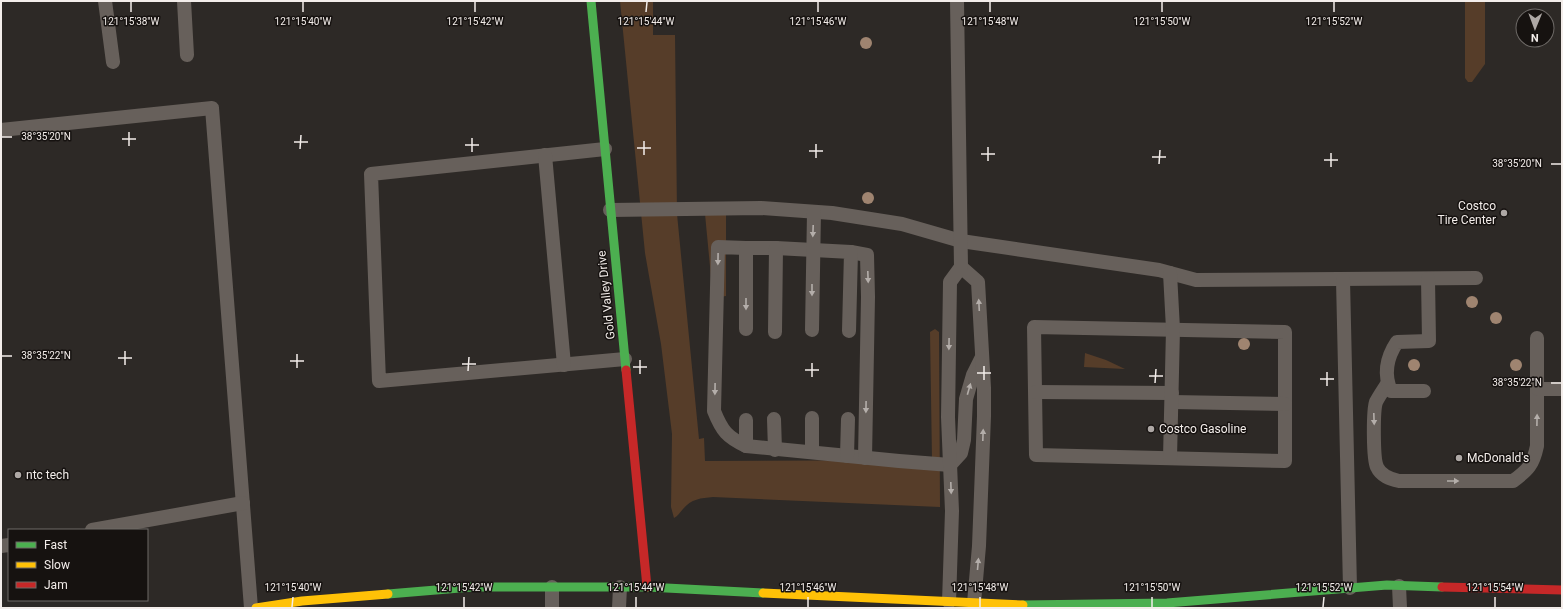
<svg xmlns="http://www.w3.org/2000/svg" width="1563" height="609" font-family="Roboto,sans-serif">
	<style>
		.green { fill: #563d29 }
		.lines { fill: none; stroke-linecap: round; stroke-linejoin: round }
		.lane { stroke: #67605b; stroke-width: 14 }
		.fast { stroke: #4caf50; stroke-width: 9 }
		.slow { stroke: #ffc107; stroke-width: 9 }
		.jam { stroke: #c62828; stroke-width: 9 }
		.tree { fill: #9f8470 }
		.oneway { fill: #b4aeaa }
		.ticks { fill: none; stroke: #f3edea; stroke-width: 1.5 }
		.poi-dot { fill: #aea8a5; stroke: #161210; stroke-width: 1.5 }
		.labels { text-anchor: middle; stroke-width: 3; stroke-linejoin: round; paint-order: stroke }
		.poi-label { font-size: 12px; fill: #f3edea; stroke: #161210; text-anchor: start }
		.street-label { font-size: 12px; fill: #f3edea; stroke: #161210 }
		.ticks-label { font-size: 10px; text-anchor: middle; fill: #f3edea; stroke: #161210; stroke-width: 3; stroke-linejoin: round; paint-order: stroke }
	</style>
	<rect width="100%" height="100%" fill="#2d2926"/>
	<g class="green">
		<path d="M620,1H653V35H675L677,214L699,439L704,438L705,461L932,460L930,332L935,329L939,332L940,507L713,497C701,498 691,499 683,509C680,512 678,516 674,518L671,507L672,434L661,344L645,253Z"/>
		<polygon points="1465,1 1485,1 1485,64 1472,82 1468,82 1465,78"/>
		<polygon points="726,210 726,296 713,298 705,214"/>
		<polygon points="1085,353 1106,360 1125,369 1084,367"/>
	</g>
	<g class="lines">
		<g class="lane">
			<polyline points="105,1 113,62"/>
			<polyline points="184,1 187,55"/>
			<polyline points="1,130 212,108 251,608"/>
			<polyline points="605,149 371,174 379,381 625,359"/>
			<polyline points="545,155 564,365"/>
			<polyline points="610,210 761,208 832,213 902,224 961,241 1159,270 1196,280 1476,278"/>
			<path d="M746,248L718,247L714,411C722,431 727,437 746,446L899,461L950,465L961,453L964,440L966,399L973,375L982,357"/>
			<polyline points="851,252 867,255 868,297 865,458"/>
			<polyline points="961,267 978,282 984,388 984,416 979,546 974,603"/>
			<polyline points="1343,280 1350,588"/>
			<polygon points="1034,327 1285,332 1285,461 1036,455"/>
			<polyline points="746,329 746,248 776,248 851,252 849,331"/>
			<polyline points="812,330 814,212"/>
			<polyline points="775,332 776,248"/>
			<path d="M1387,384C1384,389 1379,396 1376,402C1373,411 1373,459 1377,467C1381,476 1390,479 1399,481H1513C1528,470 1533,465 1537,446V338"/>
			<polyline points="1538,389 1562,389"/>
			<path d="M1424,391H1391C1383,373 1387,357 1397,342L1429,341L1428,279"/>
			<polyline points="1036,392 1172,393"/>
			<polyline points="1172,402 1285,404"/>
			<polyline points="774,419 775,450"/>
			<polyline points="746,420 746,446"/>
			<polyline points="812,452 812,418"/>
			<polyline points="847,456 848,419"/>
			<polyline points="1170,458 1173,329 1170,273"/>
			<polyline points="92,530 243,503"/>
			<polyline points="1,546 9,545"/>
			<polyline points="1399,586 1400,608"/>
			<polyline points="552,587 552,608"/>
			<polyline points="949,602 952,511 948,417 950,282 961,267 957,1"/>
			<polyline points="619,608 620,587"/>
		</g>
		<g class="fast">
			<polyline points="591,1 626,370"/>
			<polyline points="388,594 472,587 647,587 763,593"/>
			<polyline points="1023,605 1167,603 1387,585 1442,587"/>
		</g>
		<g class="slow">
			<polyline points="763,593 1023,605"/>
			<polyline points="256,608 302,601 388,594"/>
		</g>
		<g class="jam">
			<polyline points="626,370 647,587"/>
			<polyline points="1442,587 1562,590"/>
		</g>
	</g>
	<g class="tree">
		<circle cx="866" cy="43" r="6"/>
		<circle cx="868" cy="198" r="6"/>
		<circle cx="1472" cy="302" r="6"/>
		<circle cx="1496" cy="318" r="6"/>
		<circle cx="1244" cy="344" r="6"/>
		<circle cx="1414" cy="365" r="6"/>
		<circle cx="1516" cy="365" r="6"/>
	</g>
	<defs><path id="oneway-solid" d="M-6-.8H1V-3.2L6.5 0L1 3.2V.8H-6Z"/></defs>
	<g class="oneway">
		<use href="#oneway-solid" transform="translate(813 231) rotate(92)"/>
		<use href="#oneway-solid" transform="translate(718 259) rotate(91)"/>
		<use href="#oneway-solid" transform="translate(868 277) rotate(88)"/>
		<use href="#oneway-solid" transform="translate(812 290) rotate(90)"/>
		<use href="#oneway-solid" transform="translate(746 304) rotate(90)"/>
		<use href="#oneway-solid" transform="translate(979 305) rotate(-93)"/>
		<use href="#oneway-solid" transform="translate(949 344) rotate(91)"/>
		<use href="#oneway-solid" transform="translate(715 389) rotate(91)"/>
		<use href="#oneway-solid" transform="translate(969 389) rotate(-74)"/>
		<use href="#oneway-solid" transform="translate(866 407) rotate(91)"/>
		<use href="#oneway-solid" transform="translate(1374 419) rotate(88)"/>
		<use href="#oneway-solid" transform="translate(1537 420) rotate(-89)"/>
		<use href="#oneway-solid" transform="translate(983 435) rotate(-88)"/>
		<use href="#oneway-solid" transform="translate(1453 481)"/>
		<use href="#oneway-solid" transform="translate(951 488) rotate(88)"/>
		<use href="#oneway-solid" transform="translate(978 564) rotate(-85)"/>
	</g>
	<path class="ticks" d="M131,12V2M303,12V2M475,12V2M646,12L647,2M818,12V2M990,12V2M1162,12V2M1334,12V2M2,137H12M122,139H136M294,142H308M465,145H479M129,146V132M637,148H651M300,149L301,135M809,151H823M472,152V138M981,154H995M644,155V141M1152,157H1166M816,158V144M1324,160H1338M988,161V147M1159,164L1160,150M1551,164H1561M1331,167V153M2,356H12M118,358H132M290,361H304M462,364H476M125,365V351M633,367H647M297,368V354M805,370H819M468,371L469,357M977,373H991M640,374V360M1149,376H1163M812,377V363M1320,379H1334M984,380V366M1155,383L1156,369M1551,383H1561M1327,386V372M292,607L293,597M464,607V597M636,607V597M808,607V597M980,607V597M1152,607V597M1323,607L1324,597M1495,607V597"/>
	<g class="poi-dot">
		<circle cx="1504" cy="213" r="4"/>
		<circle cx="1151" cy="429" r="4"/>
		<circle cx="1459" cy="458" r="4"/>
		<circle cx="18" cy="475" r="4"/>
	</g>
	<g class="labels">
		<g class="poi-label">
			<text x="1496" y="210" text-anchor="end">Costco<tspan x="1496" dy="14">Tire Center</tspan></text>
			<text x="1159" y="433">Costco Gasoline</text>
			<text x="1467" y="462">McDonald's</text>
			<text x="26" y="479">ntc tech</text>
		</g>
		<g class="street-label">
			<text transform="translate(606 295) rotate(-96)" y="4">Gold Valley Drive</text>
		</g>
	</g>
	<g class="ticks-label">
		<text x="131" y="25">121°15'38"W</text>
		<text x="303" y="25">121°15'40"W</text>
		<text x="475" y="25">121°15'42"W</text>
		<text x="646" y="25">121°15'44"W</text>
		<text x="818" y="25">121°15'46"W</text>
		<text x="990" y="25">121°15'48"W</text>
		<text x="1162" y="25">121°15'50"W</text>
		<text x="1334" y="25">121°15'52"W</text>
		<text x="46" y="140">38°35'20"N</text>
		<text x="1517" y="167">38°35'20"N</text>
		<text x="46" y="359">38°35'22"N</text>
		<text x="1517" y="386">38°35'22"N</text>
		<text x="293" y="591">121°15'40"W</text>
		<text x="464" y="591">121°15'42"W</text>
		<text x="636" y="591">121°15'44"W</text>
		<text x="808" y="591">121°15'46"W</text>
		<text x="980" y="591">121°15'48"W</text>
		<text x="1152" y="591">121°15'50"W</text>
		<text x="1324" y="591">121°15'52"W</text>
		<text x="1495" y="591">121°15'54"W</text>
	</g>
	<rect width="1563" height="609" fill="none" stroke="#f3edea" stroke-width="4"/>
	<rect x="8" y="529" width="140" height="72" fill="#161210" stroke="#6e6a67"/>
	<rect x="16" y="542" width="20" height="6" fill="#4caf50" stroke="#6e6a67"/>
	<text x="44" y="549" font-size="12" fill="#f3edea">Fast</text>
	<rect x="16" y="562" width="20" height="6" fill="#ffc107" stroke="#6e6a67"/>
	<text x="44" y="569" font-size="12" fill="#f3edea">Slow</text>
	<rect x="16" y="582" width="20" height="6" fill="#c62828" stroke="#6e6a67"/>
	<text x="44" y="589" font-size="12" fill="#f3edea">Jam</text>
	<g transform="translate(1535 28) rotate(181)"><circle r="19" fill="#161210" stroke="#6e6a67"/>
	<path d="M0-3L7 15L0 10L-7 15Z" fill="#aea8a5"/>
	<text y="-6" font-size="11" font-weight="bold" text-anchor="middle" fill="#f3edea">N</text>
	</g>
</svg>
